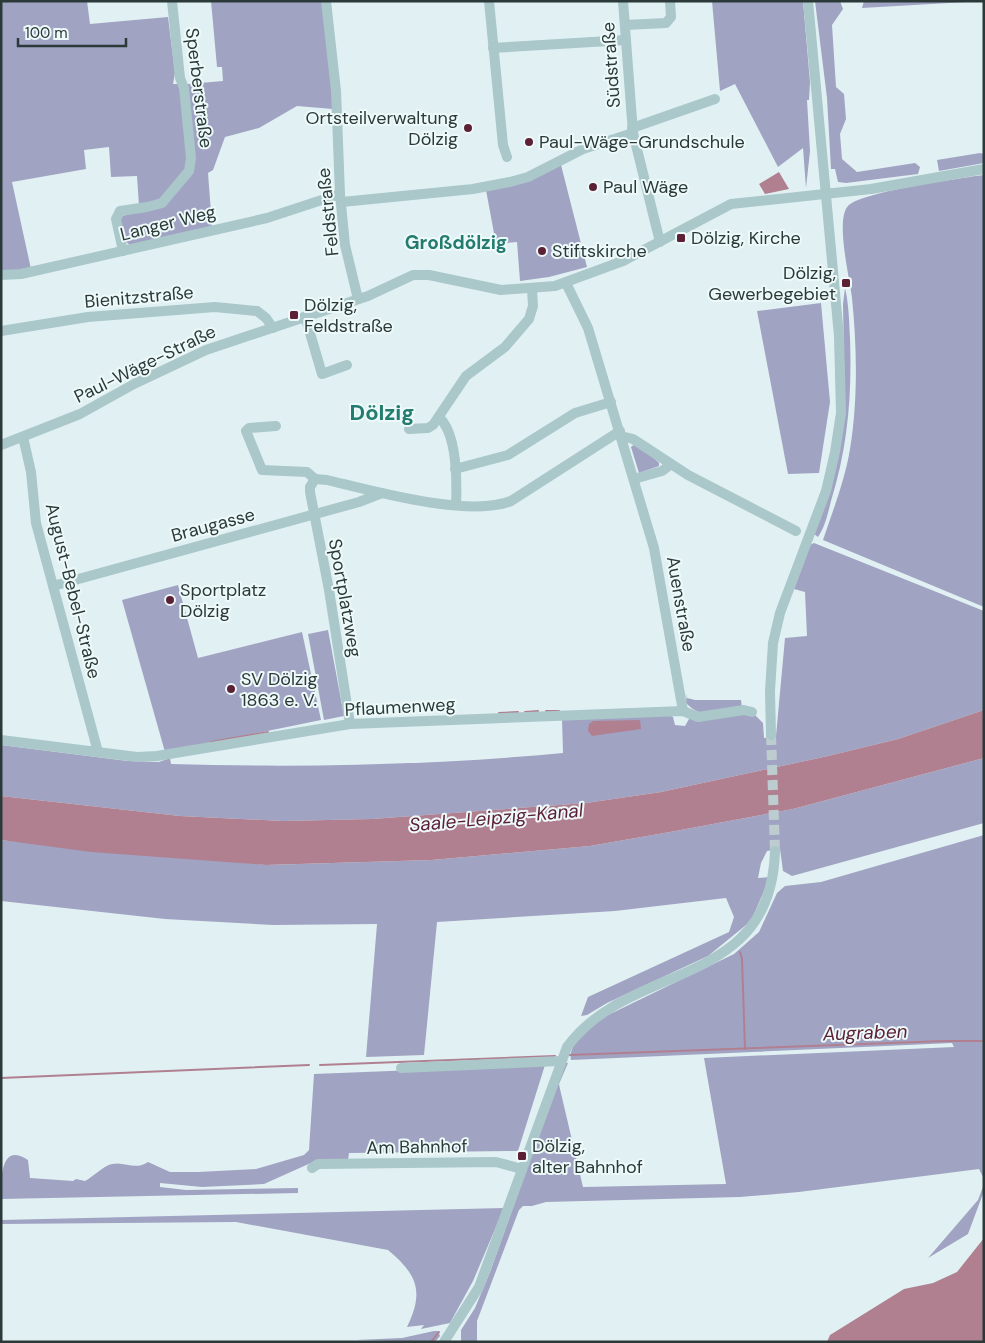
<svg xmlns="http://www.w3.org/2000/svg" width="985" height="1343" font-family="'DM Sans',sans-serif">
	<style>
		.green { fill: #a1a3c3 }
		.water { fill: #b08091 }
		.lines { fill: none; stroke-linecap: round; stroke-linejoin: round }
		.stream { stroke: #b08091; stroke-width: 2 }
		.minor-tunnel { stroke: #bdccce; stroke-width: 10; stroke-dasharray: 10 5; stroke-linecap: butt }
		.minor { stroke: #aac7c9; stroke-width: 10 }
		.poi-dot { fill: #5c2134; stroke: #eef9fa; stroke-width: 2 }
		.labels { text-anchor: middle; stroke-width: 4; stroke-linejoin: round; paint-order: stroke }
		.street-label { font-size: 18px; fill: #2b3a39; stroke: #eef9fa }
		.poi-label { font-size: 18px; fill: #2b3a39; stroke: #eef9fa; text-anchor: start }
		.neighbourhood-label { font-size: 19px; font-weight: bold; fill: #237c6e; stroke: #eef9fa }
		.water-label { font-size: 19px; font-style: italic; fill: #5c2134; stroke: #eef9fa }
		.district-label { font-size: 22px; font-weight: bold; fill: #237c6e; stroke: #eef9fa }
	</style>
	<rect width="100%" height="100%" fill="#e1f1f3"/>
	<g class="green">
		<polygon points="1,1 87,1 90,24 168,17 175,73 173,84 180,84 189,163 166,197 139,206 137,176 111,177 109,147 84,150 86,169 12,182 31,269 1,273"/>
		<polygon points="211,1 324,1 333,109 297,106 259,128 225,137 213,170 208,173 212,226 130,245 126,242 120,220 122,216 156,208 189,176 186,88 188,84 223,81 222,67 217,67"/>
		<polygon points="712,1 803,1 810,82 809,100 807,100 810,151 806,188 803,148 778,167 735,84 720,91"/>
		<polygon points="815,1 840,1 843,9 832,25 836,87 844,94 846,119 840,134 842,159 857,172 915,163 920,167 918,174 846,183 838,182 835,169 831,169 827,98"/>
		<polygon points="864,1 984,1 862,8"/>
		<polygon points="980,153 984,154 984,163 939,171 937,160"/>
		<polygon points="561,165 587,267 549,277 520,281 517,242 496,244 486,190 531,180"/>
		<path d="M984,175V607L823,540C833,510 845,480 850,449C858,401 857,347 852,298C850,279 835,220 848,206C860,192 961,178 984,175Z"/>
		<path d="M845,288C849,305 849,321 850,338C852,395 848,447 831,501C828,513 825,527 818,537L814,534L845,410L843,304Z"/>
		<polygon points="821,303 830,402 819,473 788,474 757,311"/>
		<polygon points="635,444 656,460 659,463 659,466 639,473 631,447"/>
		<path d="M814,543L984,611V710L898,739L828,756L661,792L586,803L372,819L283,821L180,816L1,796V745L128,761L159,762L170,758L171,764C302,768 433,765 563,753L562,719L669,715L673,717L675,725L685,726L689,719L746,713L754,714L763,723L764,738L776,736L785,638L807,636L805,592L794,589L810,545Z"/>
		<polygon points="178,585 198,658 302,632 321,720 165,752 122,600"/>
		<polygon points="328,630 344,716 324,720 308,634"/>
		<path d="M687,693V698L695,700H741L742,708C720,712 703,721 686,703Z"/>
		<polygon points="984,758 984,823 792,876 783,871 780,849 767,851 761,863 758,878 770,877 751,921 708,956 607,1003 587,1015 581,1016 588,997 729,932 734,917 726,898 615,911 437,922 424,1055 366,1057 377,924 273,925 165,919 1,901 1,840 267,865 432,860 590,846 670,832 793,809"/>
		<path d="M984,835V1179L979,1169L799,1192L740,1197L546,1202L532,1206H523L519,1210L477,1321V1342H461V1330L475,1308L490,1272L565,1063H568L559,1084L560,1089L583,1187L726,1184L704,1058L954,1047L952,1043L571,1060C567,1043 594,1025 606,1016L734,954L759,932L777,893L785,886L821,882Z"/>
		<path d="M545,1065L518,1151L349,1153L348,1160L313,1162L264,1184L202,1187L160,1183V1187L186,1190L298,1188V1193L1,1199C1,1180 0,1141 28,1160L30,1178L73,1181L76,1179L85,1181C94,1176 103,1166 112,1164C125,1161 135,1171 148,1162L170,1172H198L256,1169L304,1155L309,1150L314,1074Z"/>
		<polygon points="984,1184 984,1191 968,1234 928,1258 978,1200"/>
		<path d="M504,1208L473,1281L450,1323L421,1329L424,1325L407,1327C424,1292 418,1275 388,1250L236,1222L1,1224V1220Z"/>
		<polygon points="434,1331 438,1331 440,1336 435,1342 356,1340 402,1338"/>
	</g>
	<g class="water">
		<polygon points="779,172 789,189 765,194 759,184"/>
		<polygon points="984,710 984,758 793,809 670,832 590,846 432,860 266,865 91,852 1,840 1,796 180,816 283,821 372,819 586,803 661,792 828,756 898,739"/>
		<polygon points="640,720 641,729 592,736 588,731 589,724 593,721"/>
		<polygon points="984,1238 984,1342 827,1342 830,1335 904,1289 933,1283 957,1272"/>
	</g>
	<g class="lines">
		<g class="stream">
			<polyline points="546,711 559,711"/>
			<polyline points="525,712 538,711"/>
			<polyline points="499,713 518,712"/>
			<polyline points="211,742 268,732"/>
			<polyline points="740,952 742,959 745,1049"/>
			<polyline points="569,1055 944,1041 984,1041"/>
			<polyline points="320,1065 555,1056"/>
			<polyline points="1,1078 309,1065"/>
			<polyline points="431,1342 439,1332"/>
		</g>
		<polyline class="minor-tunnel" points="771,735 775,851"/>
		<g class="minor">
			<polyline points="326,1 336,91 340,194 345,245 358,299"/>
			<polyline points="489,1 503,145 507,157"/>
			<polyline points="623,1 633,133 660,242"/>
			<polyline points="625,25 666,23 671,17 670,1"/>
			<polyline points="493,48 626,40"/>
			<polyline points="632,128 715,99"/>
			<polyline points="342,202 473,189 510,182 528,177 583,149 633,133"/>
			<polyline points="123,251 116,219 120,211 147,207 162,203 189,171 191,158 184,88 180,78 172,1"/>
			<polyline points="1,275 21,274 267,218 340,194"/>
			<polyline points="566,283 588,328 654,548 683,711"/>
			<polyline points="305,316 322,374 347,365"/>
			<polyline points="1,331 88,317 215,307 257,311 266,318 273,328"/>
			<path d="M439,417C457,434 457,481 456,505"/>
			<polyline points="276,426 249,428 246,431 262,470 307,472 315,479"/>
			<polyline points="409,429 428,428 433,425 466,376 505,347 529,319 533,306 532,289"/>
			<polyline points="621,436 633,439 688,475 796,531"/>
			<polyline points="23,437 31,472 36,523 98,752"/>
			<polyline points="1,445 80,414 134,384 206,350 368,296 413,275 429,275 501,290 555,286 623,261 731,204 871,189 984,169"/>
			<polyline points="455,469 508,455 575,413 611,402"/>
			<path d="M315,479L327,480C373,491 469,518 511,501L620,431"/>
			<polyline points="315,479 310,487 310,492 329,590 350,724"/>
			<polyline points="634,479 662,471 670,465"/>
			<polyline points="53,586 359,502 382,493"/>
			<polyline points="771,735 770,691 773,643 780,613 826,491 835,452 841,413 839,336 808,1"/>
			<polyline points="1,740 137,757 157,756 350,724 683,711 698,717 744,710 752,712"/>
			<polyline points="401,1068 560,1061"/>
			<polyline points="312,1168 318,1164 496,1162 522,1169"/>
			<path d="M444,1342L479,1287L567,1047C631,960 771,991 775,851"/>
		</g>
	</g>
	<g class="poi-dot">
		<circle cx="468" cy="128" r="5"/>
		<circle cx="529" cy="142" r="5"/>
		<circle cx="593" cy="187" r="5"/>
		<rect x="676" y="233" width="10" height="10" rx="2.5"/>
		<circle cx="542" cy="251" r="5"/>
		<rect x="841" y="278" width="10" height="10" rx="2.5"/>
		<rect x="289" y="310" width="10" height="10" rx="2.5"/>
		<circle cx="170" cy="600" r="5"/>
		<circle cx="231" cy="689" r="5"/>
		<rect x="517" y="1151" width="10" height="10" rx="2.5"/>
	</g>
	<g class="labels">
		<g class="street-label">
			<text transform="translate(611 65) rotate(-94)" y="6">Südstraße</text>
			<text transform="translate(199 88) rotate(83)" y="6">Sperberstraße</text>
			<text transform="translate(328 212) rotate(-96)" y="6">Feldstraße</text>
			<text transform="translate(168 223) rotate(-14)" y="6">Langer Weg</text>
			<text transform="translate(139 297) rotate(-5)" y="6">Bienitzstraße</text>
			<text transform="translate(145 364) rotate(-26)" y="6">Paul-Wäge-Straße</text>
			<text transform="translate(213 525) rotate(-15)" y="6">Braugasse</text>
			<text transform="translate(73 591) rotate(76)" y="6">August-Bebel-Straße</text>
			<text transform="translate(345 598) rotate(80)" y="6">Sportplatzweg</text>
			<text transform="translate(681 604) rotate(80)" y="6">Auenstraße</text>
			<text transform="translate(400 707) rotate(-3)" y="6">Pflaumenweg</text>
			<text transform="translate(417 1147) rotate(-1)" y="6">Am Bahnhof</text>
		</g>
		<g class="poi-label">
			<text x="458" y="124" text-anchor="end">Ortsteilverwaltung<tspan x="458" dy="21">Dölzig</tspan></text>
			<text x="539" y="148">Paul-Wäge-Grundschule</text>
			<text x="603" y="193">Paul Wäge</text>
			<text x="691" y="244">Dölzig, Kirche</text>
			<text x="552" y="257">Stiftskirche</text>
			<text x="836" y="279" text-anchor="end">Dölzig,<tspan x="836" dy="21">Gewerbegebiet</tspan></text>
			<text x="304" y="311">Dölzig,<tspan x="304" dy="21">Feldstraße</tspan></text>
			<text x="180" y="596">Sportplatz<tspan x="180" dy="21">Dölzig</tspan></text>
			<text x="241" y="685">SV Dölzig<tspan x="241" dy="21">1863 e. V.</tspan></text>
			<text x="532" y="1152">Dölzig,<tspan x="532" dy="21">alter Bahnhof</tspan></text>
		</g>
		<g class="neighbourhood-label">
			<text x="456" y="249">Großdölzig</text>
		</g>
		<g class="water-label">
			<text transform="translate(496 817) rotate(-5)" y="7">Saale-Leipzig-Kanal</text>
			<text transform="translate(865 1032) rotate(-2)" y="7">Augraben</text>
		</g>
		<g class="district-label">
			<text x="382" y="420">Dölzig</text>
		</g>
	</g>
	<rect width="985" height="1343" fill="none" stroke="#2b3a39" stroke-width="5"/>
	<path d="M18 38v8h108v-8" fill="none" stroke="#2b3a39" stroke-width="2.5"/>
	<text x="25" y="38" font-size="15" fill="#2b3a39" stroke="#eef9fa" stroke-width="4" paint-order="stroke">100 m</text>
</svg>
